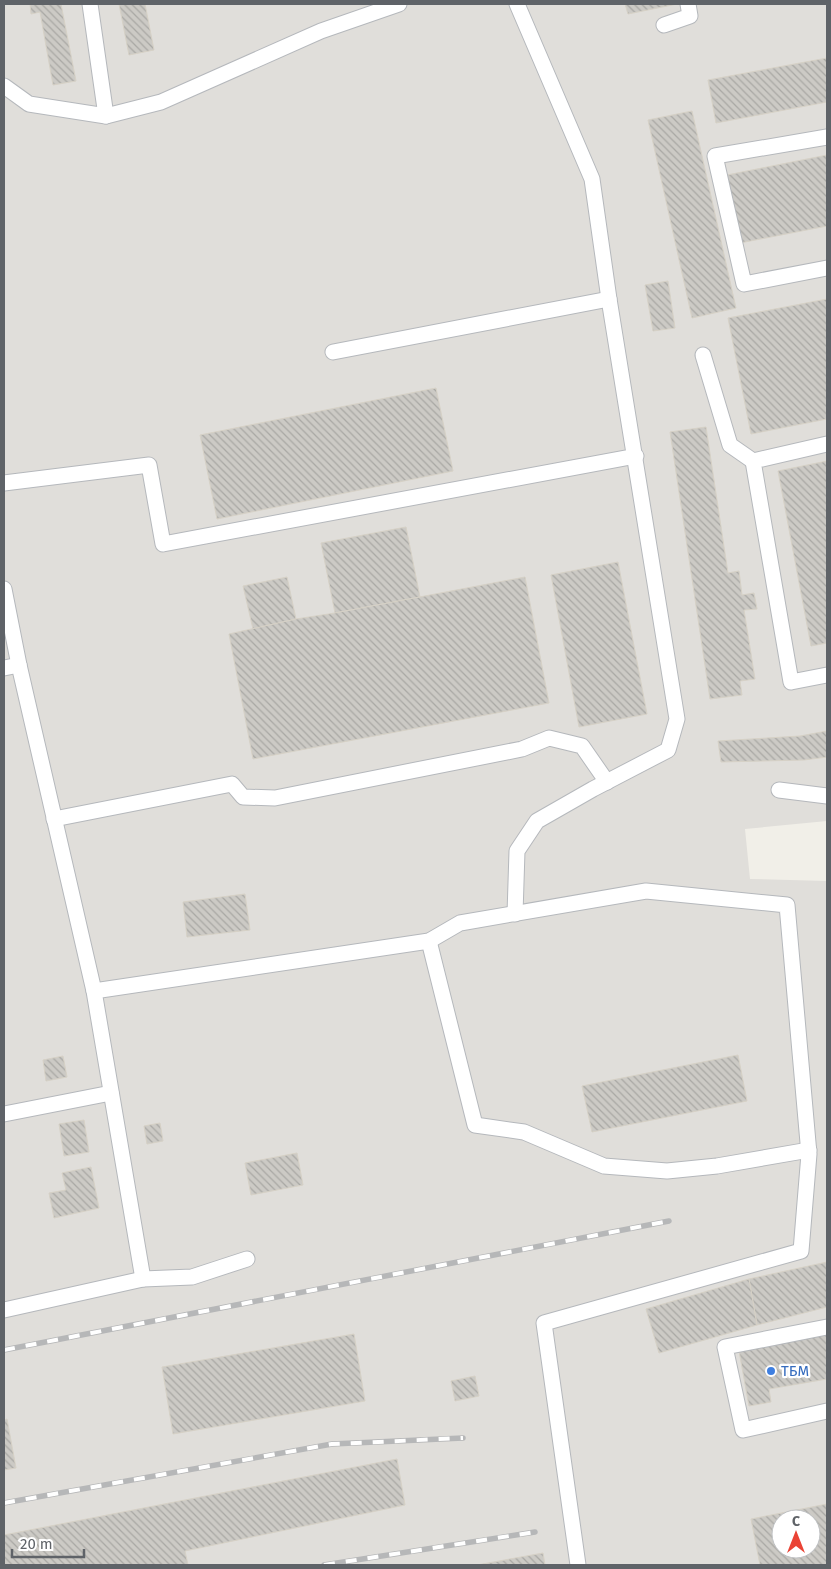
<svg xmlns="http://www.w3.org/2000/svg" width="831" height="1569" font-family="'Fira Sans',sans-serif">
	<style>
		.industrial { fill: #e0deda; fill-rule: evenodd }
		.building { fill: url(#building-back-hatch); stroke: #d6d1c6; fill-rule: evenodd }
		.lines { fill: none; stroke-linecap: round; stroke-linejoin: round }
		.service-casing { stroke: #b5b8bc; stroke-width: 17 }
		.service { stroke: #fff; stroke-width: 15 }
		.rail-casing { stroke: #b6b7b8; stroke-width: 5.5 }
		.rail { stroke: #fff; stroke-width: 4; stroke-dasharray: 11; stroke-linecap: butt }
		.shop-dot { fill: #3f7fe0; stroke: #fff; stroke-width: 2 }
		.labels { text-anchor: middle; stroke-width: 4.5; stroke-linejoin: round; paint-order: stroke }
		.shop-label { font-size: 15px; fill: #366cbe; stroke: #fff; text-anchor: start }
	</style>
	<defs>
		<pattern id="building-back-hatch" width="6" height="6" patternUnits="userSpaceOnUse" patternTransform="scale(1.25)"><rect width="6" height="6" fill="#cccac5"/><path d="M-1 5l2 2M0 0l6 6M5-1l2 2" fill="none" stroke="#a9a8a4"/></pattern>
	</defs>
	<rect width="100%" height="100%" fill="#f1efe8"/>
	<path class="industrial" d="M4,4H827V821L745,829L750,879L827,881V1565H4ZM781,1519H811V1549H781Z"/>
	<g class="building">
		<polygon points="30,4 61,4 76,81 53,85 40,12 31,14"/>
		<polygon points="119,4 145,4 154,50 129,55"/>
		<polygon points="625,4 677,4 628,14"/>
		<polygon points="827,58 827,102 716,123 708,80"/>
		<polygon points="692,111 736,308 692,318 648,120"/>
		<polygon points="827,155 827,226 740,243 727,175"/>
		<polygon points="668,281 675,328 653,331 645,285"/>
		<polygon points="827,299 827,419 751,434 728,318"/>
		<polygon points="436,388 453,471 217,519 200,435"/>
		<polygon points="706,427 728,573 739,571 742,595 754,593 757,609 744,610 755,679 740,681 742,695 710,699 670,432"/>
		<polygon points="827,461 827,643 811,646 778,471"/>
		<polygon points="406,527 420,597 335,613 321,543"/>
		<polygon points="618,562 647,714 579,727 551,575"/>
		<polygon points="287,577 296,619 253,629 243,586"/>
		<polygon points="525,577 549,703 253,759 229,634 296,619 335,613"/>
		<polygon points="827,731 827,757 804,760 721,762 718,741 800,736"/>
		<polygon points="245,894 250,930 187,937 183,902"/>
		<polygon points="738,1055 747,1101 592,1132 582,1086"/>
		<polygon points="63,1056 67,1077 46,1081 43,1060"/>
		<polygon points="84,1120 89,1152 64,1156 59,1124"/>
		<polygon points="160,1123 163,1141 147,1144 144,1126"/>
		<polygon points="297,1153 303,1185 251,1195 245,1163"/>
		<polygon points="91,1167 99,1208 54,1218 49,1193 66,1190 62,1173"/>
		<polygon points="827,1262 827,1307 757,1325 749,1279"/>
		<polygon points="749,1279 757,1325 659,1353 646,1309"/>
		<polygon points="354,1334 365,1401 173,1434 162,1367"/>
		<polygon points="827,1334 827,1379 769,1389 771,1402 749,1406 739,1351"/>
		<polygon points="475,1376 479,1396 455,1401 451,1381"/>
		<polygon points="7,1419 16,1468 4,1470 4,1420"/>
		<polygon points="397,1459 405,1505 185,1551 188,1565 4,1565 4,1535"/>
		<path d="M827,1504V1565H760L751,1519ZM781,1519H811V1549H781Z"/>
		<polygon points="543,1553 545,1565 477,1565"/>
	</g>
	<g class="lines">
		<g class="service-casing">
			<g id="service">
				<polyline points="90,4 106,116"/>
				<polyline points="664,25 690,16 688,4"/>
				<polyline points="4,86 29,104 106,116 161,102 321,31 399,4"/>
				<polyline points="827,137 715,156 744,284 827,268"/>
				<polyline points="333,352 609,299"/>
				<polyline points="703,355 730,445 753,461"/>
				<polyline points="827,444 753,461 791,682 827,675"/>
				<polyline points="4,483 149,465 163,544 636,456"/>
				<polyline points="4,589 19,665 94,991 143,1279"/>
				<polyline points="4,668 19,665"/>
				<polyline points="779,790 827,796"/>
				<polyline points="54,819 232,784 243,797 275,798 522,749 549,738 582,746 607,782"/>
				<polyline points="515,914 517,851 537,821 593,789 668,750 677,719 609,299 592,179 517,4"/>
				<polyline points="429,941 475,1125 524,1132 604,1166 667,1171 717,1166 809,1150"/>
				<polyline points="94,991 429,941 460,923 646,891 787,905 809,1154 801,1251 544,1323 578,1565"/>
				<polyline points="4,1114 111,1093"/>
				<polyline points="4,1310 143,1279 192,1277 247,1259"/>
				<polyline points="827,1327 725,1347 743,1430 827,1411"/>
			</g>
		</g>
		<use href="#service" class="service"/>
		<g class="rail-casing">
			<g id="rail">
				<polyline points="4,1350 669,1221"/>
				<polyline points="4,1503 332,1444 463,1438"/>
				<polyline points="324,1565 535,1532"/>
			</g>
		</g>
		<use href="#rail" class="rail"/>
	</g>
	<circle class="shop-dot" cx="771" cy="1371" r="5"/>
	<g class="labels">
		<g class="shop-label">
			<text x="781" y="1376">ТБМ</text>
		</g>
	</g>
	<rect width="831" height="1569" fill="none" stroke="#5f6368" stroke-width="10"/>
	<g transform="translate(796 1534)"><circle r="24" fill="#ffffff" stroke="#bfc1c3"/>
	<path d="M0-4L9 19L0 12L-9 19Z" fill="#ea4335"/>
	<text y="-8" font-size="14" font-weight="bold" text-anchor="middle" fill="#5f6368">С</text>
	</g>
	<path d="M12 1549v8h72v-8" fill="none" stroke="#5f6368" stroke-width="2.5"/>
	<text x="20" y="1549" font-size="15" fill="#5f6368" stroke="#ffffff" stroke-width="4" paint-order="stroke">20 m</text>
</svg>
